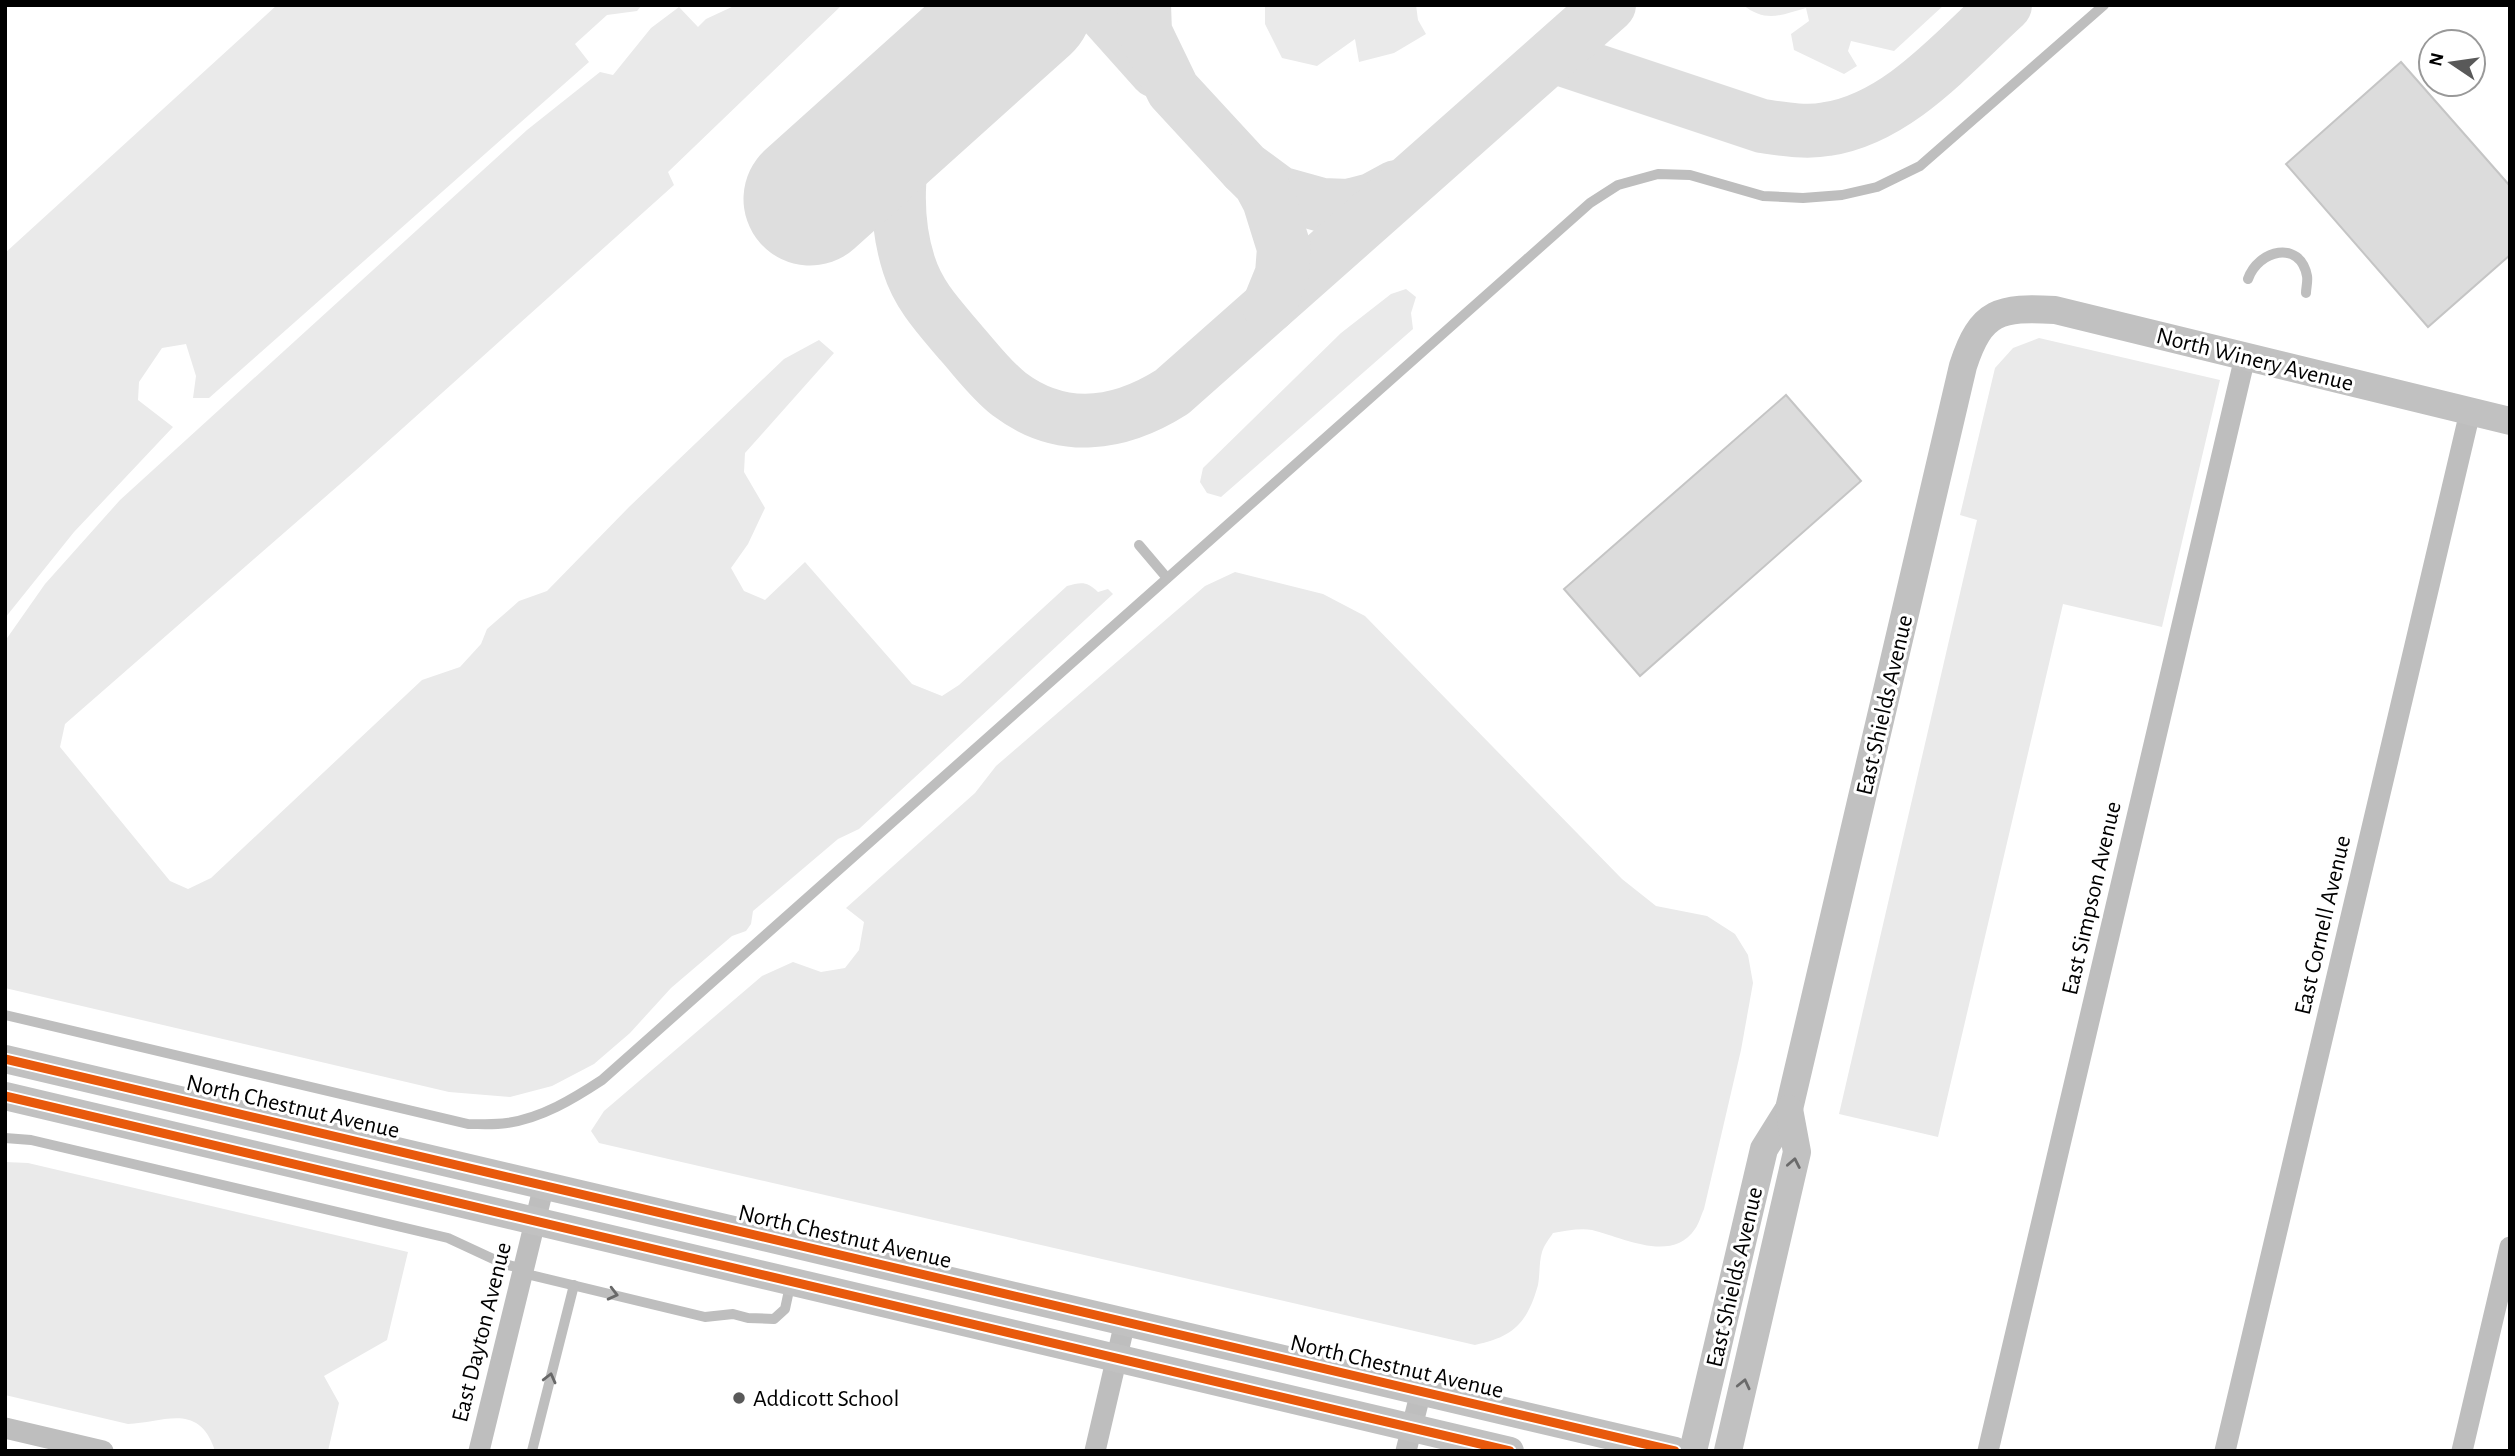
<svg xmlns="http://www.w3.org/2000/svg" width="2515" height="1456" font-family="'Alegreya Sans',sans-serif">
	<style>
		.green { fill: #eaeaea }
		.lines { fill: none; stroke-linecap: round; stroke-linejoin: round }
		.taxiway { stroke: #dedede; stroke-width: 54 }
		.runway { stroke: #dedede; stroke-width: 133 }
		.building { fill: #dcdcdc; stroke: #c5c5c5; stroke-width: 2 }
		.lane { stroke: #bebebe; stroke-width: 10 }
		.street { stroke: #bebebe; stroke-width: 21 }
		.secondary { stroke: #c1c1c1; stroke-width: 28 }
		.cycleway-casing { stroke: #fff; stroke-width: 13 }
		.cycleway { stroke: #e8590c; stroke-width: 9 }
		.oneway { stroke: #6a6a6a }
		.oneway2 { stroke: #686868 }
		.poi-dot { fill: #595959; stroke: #fff; stroke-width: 2.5 }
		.labels { text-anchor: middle; stroke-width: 6; stroke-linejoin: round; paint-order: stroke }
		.street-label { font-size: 24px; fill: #000; stroke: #fff }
		.poi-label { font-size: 24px; fill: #000; stroke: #fff; text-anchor: start }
	</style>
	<rect width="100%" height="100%" fill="#fff"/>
	<g class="green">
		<polygon points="277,5 642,5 637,11 607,15 575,44 589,62 209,398 193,398 196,376 186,344 162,348 139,382 138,400 173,427 74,532 5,618 5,253"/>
		<path d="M736,5H842L668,172L674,185L355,471L65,724L60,747L170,881L188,889L211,878L422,680L460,667L481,644L487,629L519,601L547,591L629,507L784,359L819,340L834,353L745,453L744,472L765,508L748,544L731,568L744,591L765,600L805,562L912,684L942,696L959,685L1067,586C1081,582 1087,581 1098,592L1108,589L1113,594L859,829L838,839L753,911L751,924L746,931L732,936L671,988L630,1033L594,1064L552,1086L510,1097L449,1092L5,988V641L45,584L120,500L527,130L600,72L613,75L651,28L679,7L698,27L706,19Z"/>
		<polygon points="1265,5 1416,5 1418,20 1426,34 1394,53 1359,62 1355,39 1317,66 1282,58 1265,24"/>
		<path d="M1743,5H1944L1894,51L1851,41L1848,51L1857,66L1844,74L1794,50L1791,34L1809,21L1806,8C1781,15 1766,23 1743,5Z"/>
		<polygon points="1406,289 1416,297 1411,313 1413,329 1221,497 1207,493 1200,482 1203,468 1341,333 1391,294"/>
		<polygon points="2039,338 2220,380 2162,627 2063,604 1938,1137 1839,1114 1977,520 1960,515 1995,368 2013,348"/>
		<path d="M1235,572L1323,594L1365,616L1622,879L1656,906L1707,916L1735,934L1748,955L1753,983L1741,1050L1704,1209C1701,1215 1699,1224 1695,1229C1672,1264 1622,1237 1592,1230C1580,1228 1565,1231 1553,1233C1550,1238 1544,1245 1542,1252C1539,1262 1540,1274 1538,1285C1527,1324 1513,1337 1475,1345L599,1143L591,1131L604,1111L762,976L793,962L821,972L845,968L859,950L864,922L846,908L975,793L996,766L1205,586Z"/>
		<path d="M5,1162L28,1163L408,1252L387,1340L324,1376L339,1403L328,1451H215C199,1401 163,1423 128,1424L5,1395Z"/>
	</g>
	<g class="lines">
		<g class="taxiway">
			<polyline points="1097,5 1156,71"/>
			<polyline points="1144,5 1145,32 1173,90 1245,168 1279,193 1322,205 1349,206 1372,200 1396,187"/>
			<path d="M1552,56L1762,126C1783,129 1806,133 1827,129C1899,118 1954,51 2005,5"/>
			<path d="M915,104C898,154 892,213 909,265C919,297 941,319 962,344C977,361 991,380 1009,394C1062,434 1120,425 1172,392L1609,5"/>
			<polyline points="1245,168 1260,183 1269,200 1284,248 1282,274 1269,306"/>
		</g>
		<polyline class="runway" points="810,199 1026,5"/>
	</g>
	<g class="building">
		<polygon points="2401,62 2510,186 2510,255 2428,327 2286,164"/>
		<polygon points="1786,395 1861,481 1640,676 1564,589"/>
	</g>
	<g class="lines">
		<g class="lane">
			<path d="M2248,279C2258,250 2300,239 2307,276C2308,281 2306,288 2306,293"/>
			<polyline points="1139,545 1167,578"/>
			<path d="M5,1015L468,1124C481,1124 494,1125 507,1123C542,1118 573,1099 602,1080L1590,203L1618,185L1658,174L1690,175L1763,196L1803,198L1842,195L1877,187L1920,166L2104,5"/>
			<polyline points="5,1138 31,1140 448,1238 504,1264 524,1269"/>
			<polyline points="522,1273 705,1317 733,1314 748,1318 774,1319 785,1309 791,1281"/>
			<polyline points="532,1451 574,1285"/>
		</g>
		<g class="street">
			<polyline points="5,1428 103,1451"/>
			<polyline points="479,1451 544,1185"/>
			<polyline points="1095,1451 1125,1322"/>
			<polyline points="1406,1451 1421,1391"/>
			<polyline points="1988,1451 2245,357"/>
			<polyline points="2225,1451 2470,412"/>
			<polyline points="2462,1451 2510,1247"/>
		</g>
		<g class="secondary">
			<polyline points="5,1059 1675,1451"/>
			<polyline points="5,1096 1510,1451"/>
			<path d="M1693,1451L1764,1149L1789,1109L1963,366C1981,310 2000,307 2055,310L2510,421"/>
			<polyline points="1728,1451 1797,1152 1789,1109"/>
		</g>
		<g class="cycleway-casing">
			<g id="cycleway">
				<polyline points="5,1059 1675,1451"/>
				<polyline points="5,1096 1510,1451"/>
			</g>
		</g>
		<use href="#cycleway" class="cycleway"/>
	</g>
	<defs><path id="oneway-chevron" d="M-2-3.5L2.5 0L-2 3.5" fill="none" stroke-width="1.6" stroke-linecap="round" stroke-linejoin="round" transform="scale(1.75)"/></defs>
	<g class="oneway">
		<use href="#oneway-chevron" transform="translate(1794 1163) rotate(-79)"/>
		<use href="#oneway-chevron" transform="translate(1744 1384) rotate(-77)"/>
	</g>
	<g class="oneway2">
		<use href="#oneway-chevron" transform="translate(613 1294) rotate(14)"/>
		<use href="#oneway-chevron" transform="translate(550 1378) rotate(-76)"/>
	</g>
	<circle class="poi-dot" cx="739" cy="1398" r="7"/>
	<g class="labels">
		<g class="street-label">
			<text transform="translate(2255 359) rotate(14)" y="8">North Winery Avenue</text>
			<text transform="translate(1884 705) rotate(-77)" y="8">East Shields Avenue</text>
			<text transform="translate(2091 898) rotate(-77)" y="8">East Simpson Avenue</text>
			<text transform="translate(2322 925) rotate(-77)" y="8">East Cornell Avenue</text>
			<text transform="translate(293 1106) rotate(13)" y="8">North Chestnut Avenue</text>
			<text transform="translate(845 1236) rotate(13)" y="8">North Chestnut Avenue</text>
			<text transform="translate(1734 1277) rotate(-77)" y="8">East Shields Avenue</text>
			<text transform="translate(481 1332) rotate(-76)" y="8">East Dayton Avenue</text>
			<text transform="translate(1397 1366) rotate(13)" y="8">North Chestnut Avenue</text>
		</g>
		<g class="poi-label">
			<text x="753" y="1406">Addicott School</text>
		</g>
	</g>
	<rect width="2515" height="1456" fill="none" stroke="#000000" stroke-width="14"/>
	<g transform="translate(2452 63) rotate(283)"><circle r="33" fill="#ffffff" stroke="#999999" stroke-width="2"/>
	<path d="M0-5L12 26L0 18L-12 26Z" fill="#595959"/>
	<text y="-10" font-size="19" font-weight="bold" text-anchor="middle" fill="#000000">N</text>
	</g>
</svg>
